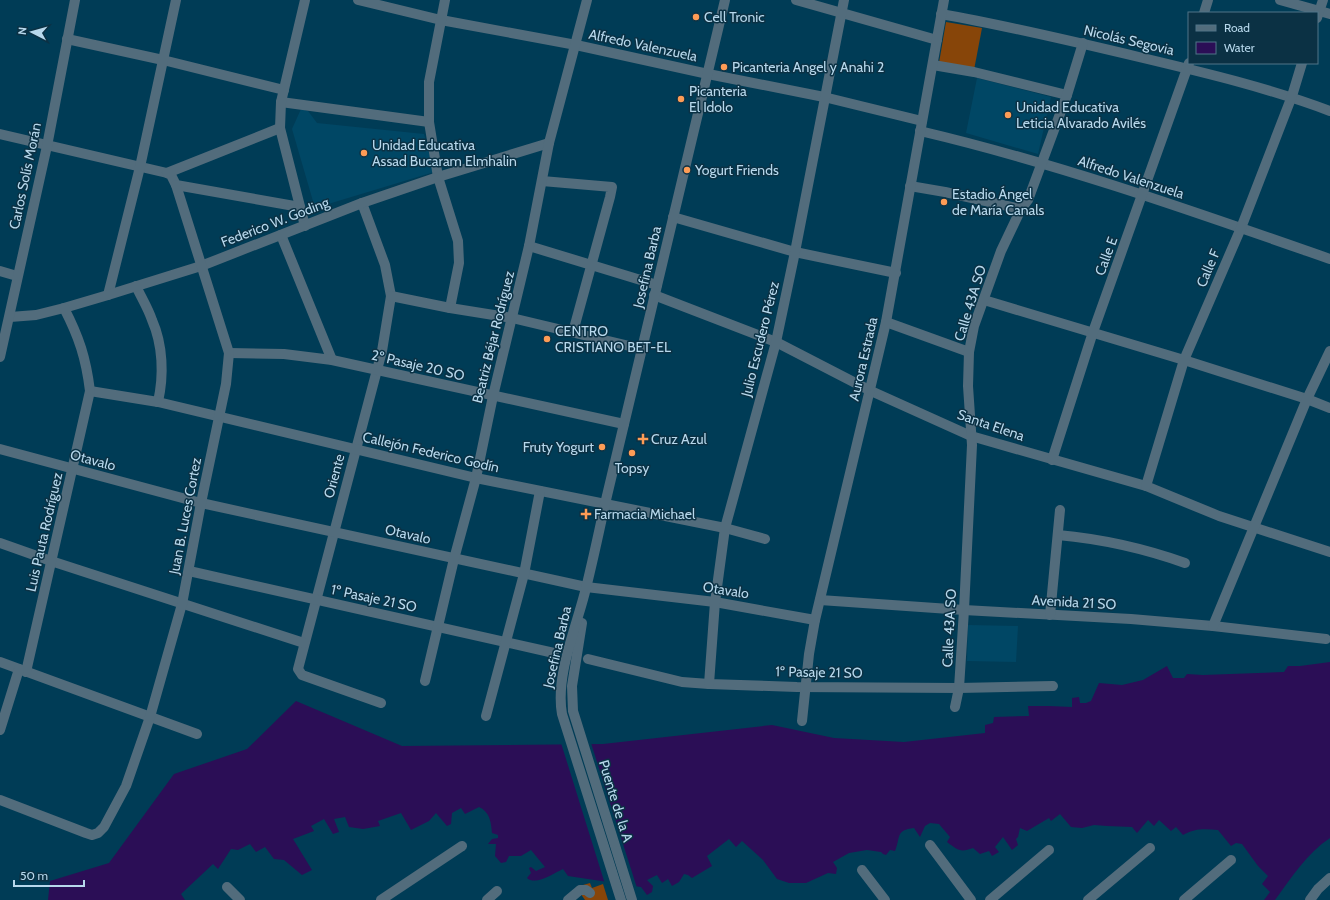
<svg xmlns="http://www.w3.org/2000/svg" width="1330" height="900" font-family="Cabin,sans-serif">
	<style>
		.built { fill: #004765 }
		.green { fill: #874509 }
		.water { fill: #2b0e56 }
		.pier { fill: #003c56 }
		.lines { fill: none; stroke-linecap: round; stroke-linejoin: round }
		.minor { stroke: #526c7c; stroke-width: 10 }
		.poi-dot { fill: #fd9c56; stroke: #0b3144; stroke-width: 1.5 }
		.labels { text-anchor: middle; stroke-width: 3; stroke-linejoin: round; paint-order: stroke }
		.poi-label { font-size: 14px; fill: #b7d8ec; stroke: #0b3144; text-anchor: start }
		.street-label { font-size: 14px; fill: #b7d8ec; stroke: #0b3144 }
	</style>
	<rect width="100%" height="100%" fill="#003c56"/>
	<g class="built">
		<polygon points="977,78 1051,97 1038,154 966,133"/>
		<polygon points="301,109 308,111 317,123 424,134 434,172 315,208 292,129"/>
		<polygon points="968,625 1018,626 1016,662 967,661"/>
	</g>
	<g class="green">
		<polygon points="946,22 982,28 974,70 939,63"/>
		<polygon points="590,883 592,888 603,884 608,900 585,900 576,887"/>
	</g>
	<path class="water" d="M1330,662V838C1307,853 1291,878 1275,900H1264L1270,892L1262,884L1268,876L1258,866L1242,844L1236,843L1231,846L1218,830C1205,829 1195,828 1183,835L1176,827L1171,831L1159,820L1154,826L1148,820L1137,833L1132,827L1107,826L1094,825L1082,828L1071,827L1060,814L1051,821L1049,818L1027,831L1020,828L1018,837L1016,839L1018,845L1012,850L1003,837L995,847L999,852L992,856L989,851L980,854L973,848C960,853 958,850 947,842L950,837L939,824L930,823L925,826L920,837L914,828C895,830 901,837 895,851L890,850L886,855L883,854L881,852L867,850L849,853L833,862L837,868L836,874L828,873L806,883H789L777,879L763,860L742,841L736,847L729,839L707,856L712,866L692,878L688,875L684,874L679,882L672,886L668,879L662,883L657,875L647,880L653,886L652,892L647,895L641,887L568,876L563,869C554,873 536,886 527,878L531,873L529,868L531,867L536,871L545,867L531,850L521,856H509L506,862L501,863L495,856L496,844H488L492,839L498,838V835L492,833C491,822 490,812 479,807L465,814L461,808L452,813L451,824L447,826L436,813L429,821L411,830L401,813L378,821L380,826L363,829L349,827L345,817L334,819L339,832L333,834L324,819L311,826L314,831L293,839L312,870L302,875L284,860L274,859L265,847L256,852L250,844L238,850L231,849L218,869L213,864L181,894L185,900H48L50,881L109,863L174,774L247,749L296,701L402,746L603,744L772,725L834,738L904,742L985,733V725L993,723L994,717L1029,716L1028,706H1049L1072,707V698L1079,697L1080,703H1086L1091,701L1099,683L1122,685L1143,680L1167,666L1173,678H1184L1187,674L1203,675L1284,672L1288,666H1300Z"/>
	<polygon class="pier" points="561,743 591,743 637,888 605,884"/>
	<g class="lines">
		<g class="minor">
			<polyline points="358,0 441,20 576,45 708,74 824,97 922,121"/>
			<polyline points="445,0 429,82 429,122 438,177 458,241 459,263 450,308"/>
			<polyline points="796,0 937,40"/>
			<polyline points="1280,0 1330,14"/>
			<polyline points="1204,13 1208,0"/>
			<path d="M941,14C1009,26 1076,42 1143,58C1206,73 1269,88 1330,111"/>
			<polyline points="1317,18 1323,0"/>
			<polyline points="67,39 163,60 284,90"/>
			<polyline points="933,65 974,72 1067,95"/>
			<polyline points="281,102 429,122"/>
			<path d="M920,131C1060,164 1195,212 1330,259"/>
			<polyline points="0,134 167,173 171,175 176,185 300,207"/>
			<polyline points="167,173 280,128"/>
			<polyline points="542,181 612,187 610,197 573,332"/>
			<polyline points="910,186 945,192 1021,209"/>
			<polyline points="362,203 385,265 391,296 382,351 298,669 302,675 381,703"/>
			<polyline points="673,217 795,252 896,273"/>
			<polyline points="305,226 280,128 281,102 305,0"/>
			<polyline points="281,235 332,360"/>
			<polyline points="529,246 657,285"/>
			<polyline points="0,271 17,276"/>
			<path d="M136,286C141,297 148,308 152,320C163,345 164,375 158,402"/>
			<polyline points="108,295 140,167 176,0"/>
			<polyline points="654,295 776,342 871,391 971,436 1146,486 1219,516 1330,552"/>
			<polyline points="391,296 450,308 512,318 642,349"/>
			<polyline points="984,300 1184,360 1307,399 1330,408"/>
			<polyline points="10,317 36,315 64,308 108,295 201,266 362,203 438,177 549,143"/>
			<polyline points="886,322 969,352"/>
			<polyline points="229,353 284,354 332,360 624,424"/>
			<polyline points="0,357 47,146 75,0"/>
			<polyline points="90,391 158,402 476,478 725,528 765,539"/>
			<polyline points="0,449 201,503 586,587 715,602 815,620"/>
			<polyline points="1052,460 1093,332 1189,63"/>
			<polyline points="1146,486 1184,360 1241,228 1292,96 1302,63"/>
			<path d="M1058,535C1102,539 1143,548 1185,563"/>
			<polyline points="0,543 51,561 304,643"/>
			<polyline points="189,571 554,653"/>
			<polyline points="820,600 964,610 1131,619 1213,626 1326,639"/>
			<polyline points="1050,615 1060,510"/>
			<polyline points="582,623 572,686 573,711 632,900"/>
			<polyline points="1213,626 1307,399 1330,351"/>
			<polyline points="588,659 682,682 709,684 797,687 959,688 1053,686"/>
			<polyline points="0,662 197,734"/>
			<path d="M26,672L90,391C86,358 79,337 64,308"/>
			<polyline points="425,681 454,559 476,478 493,396 529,246 549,143 587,0"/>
			<polyline points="709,684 715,602 725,528 776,342 795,252 844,0"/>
			<polyline points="955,707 959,688 964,610 972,445 968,386 969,352 974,326 1001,251 1021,209 1028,200 1067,95 1083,43"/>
			<polyline points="486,716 524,574 540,491"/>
			<polyline points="802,721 809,654 815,620 886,322 944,0"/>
			<polyline points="0,730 19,669"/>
			<polyline points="0,800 86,833 92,835 98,833 104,827 126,786 150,717 182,604 201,503 226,384 229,353 176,185"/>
			<polyline points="930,845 971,900"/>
			<polyline points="862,870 885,900"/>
			<polyline points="227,887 240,900"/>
			<polyline points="381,900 462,846"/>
			<polyline points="487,900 497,891"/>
			<polyline points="568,900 580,890 586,890 590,893"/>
			<path d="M621,900L562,714C555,675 577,626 586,588C593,560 599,532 605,504L725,0"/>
			<polyline points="990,900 1049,850"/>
			<polyline points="1088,900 1150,848"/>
			<polyline points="1184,900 1231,860"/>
			<polyline points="1310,900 1318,889 1330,878"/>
		</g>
	</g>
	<g class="poi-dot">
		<circle cx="696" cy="17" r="4"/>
		<circle cx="724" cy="67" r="4"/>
		<circle cx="681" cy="99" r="4"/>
		<circle cx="1008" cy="115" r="4"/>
		<circle cx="364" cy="153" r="4"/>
		<circle cx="687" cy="170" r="4"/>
		<circle cx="944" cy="202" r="4"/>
		<circle cx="547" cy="339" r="4"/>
		<path d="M641 433h4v4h4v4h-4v4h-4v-4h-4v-4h4z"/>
		<circle cx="602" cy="447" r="4"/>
		<circle cx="632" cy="453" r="4"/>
		<path d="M584 508h4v4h4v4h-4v4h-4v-4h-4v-4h4z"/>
	</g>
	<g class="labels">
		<g class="poi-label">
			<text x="704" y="22">Cell Tronic</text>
			<text x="732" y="72">Picanteria Angel y Anahi 2</text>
			<text x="689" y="96">Picanteria<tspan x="689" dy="16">El Idolo</tspan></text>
			<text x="1016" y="112">Unidad Educativa<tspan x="1016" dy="16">Leticia Alvarado Avilés</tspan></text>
			<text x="372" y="150">Unidad Educativa<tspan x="372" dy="16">Assad Bucaram Elmhalin</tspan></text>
			<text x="695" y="175">Yogurt Friends</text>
			<text x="952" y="199">Estadio Ángel<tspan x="952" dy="16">de María Canals</tspan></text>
			<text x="555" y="336">CENTRO<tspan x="555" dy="16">CRISTIANO BET-EL</tspan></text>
			<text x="651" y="444">Cruz Azul</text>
			<text x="594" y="452" text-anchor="end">Fruty Yogurt</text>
			<text x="632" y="473" text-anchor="middle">Topsy</text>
			<text x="594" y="519">Farmacia Michael</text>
		</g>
		<g class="street-label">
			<text transform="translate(1129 40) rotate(13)" y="5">Nicolás Segovia</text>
			<text transform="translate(643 45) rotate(12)" y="5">Alfredo Valenzuela</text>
			<text transform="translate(25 176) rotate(-78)" y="5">Carlos Solís Morán</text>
			<text transform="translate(1131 177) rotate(18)" y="5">Alfredo Valenzuela</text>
			<text transform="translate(275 222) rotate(-21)" y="5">Federico W. Goding</text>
			<text transform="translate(1106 256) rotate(-70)" y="5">Calle E</text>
			<text transform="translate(647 267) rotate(-77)" y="5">Josefina Barba</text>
			<text transform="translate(1208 268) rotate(-67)" y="5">Calle F</text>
			<text transform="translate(970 303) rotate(-73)" y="5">Calle 43A SO</text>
			<text transform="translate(493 337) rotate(-76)" y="5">Beatriz Béjar Rodríguez</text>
			<text transform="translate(760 339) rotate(-76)" y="5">Julio Escudero Pérez</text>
			<text transform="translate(863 359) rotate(-77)" y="5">Aurora Estrada</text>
			<text transform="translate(418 365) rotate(13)" y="5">2º Pasaje 20 SO</text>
			<text transform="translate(991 425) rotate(19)" y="5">Santa Elena</text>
			<text transform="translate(431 452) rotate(13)" y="5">Callejón Federico Godín</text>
			<text transform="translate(93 460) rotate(15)" y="5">Otavalo</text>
			<text transform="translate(334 476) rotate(-75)" y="5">Oriente</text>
			<text transform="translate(185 516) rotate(-79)" y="5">Juan B. Luces Cortez</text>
			<text transform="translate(44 532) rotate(-77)" y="5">Luis Pauta Rodríguez</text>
			<text transform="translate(408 534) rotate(13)" y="5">Otavalo</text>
			<text transform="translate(726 590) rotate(9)" y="5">Otavalo</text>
			<text transform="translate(374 598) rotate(12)" y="5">1º Pasaje 21 SO</text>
			<text transform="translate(1074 602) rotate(3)" y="5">Avenida 21 SO</text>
			<text transform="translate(949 628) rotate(-87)" y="5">Calle 43A SO</text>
			<text transform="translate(557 647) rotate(-77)" y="5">Josefina Barba</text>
			<text transform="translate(819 672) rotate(1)" y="5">1º Pasaje 21 SO</text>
			<text transform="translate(616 801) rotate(73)" y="5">Puente de la A</text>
		</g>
	</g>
	<rect x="1188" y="12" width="130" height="52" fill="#0b3144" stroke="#507487"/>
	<rect x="1196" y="25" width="20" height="6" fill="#526c7c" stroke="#507487"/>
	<text x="1224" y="32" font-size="12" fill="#b7d8ec">Road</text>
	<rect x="1196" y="42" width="20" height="12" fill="#2b0e56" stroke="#507487"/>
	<text x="1224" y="52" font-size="12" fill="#b7d8ec">Water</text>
	<g transform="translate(32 32) rotate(276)" stroke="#0b3144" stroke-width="3" paint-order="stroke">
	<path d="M0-3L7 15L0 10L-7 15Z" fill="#b7d8ec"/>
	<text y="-6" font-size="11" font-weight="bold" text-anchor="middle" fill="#b7d8ec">N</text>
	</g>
	<path d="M14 880v6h70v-6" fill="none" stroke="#b7d8ec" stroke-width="2"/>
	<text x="20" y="880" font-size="12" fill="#b7d8ec" stroke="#0b3144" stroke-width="3" paint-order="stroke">50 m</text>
</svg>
